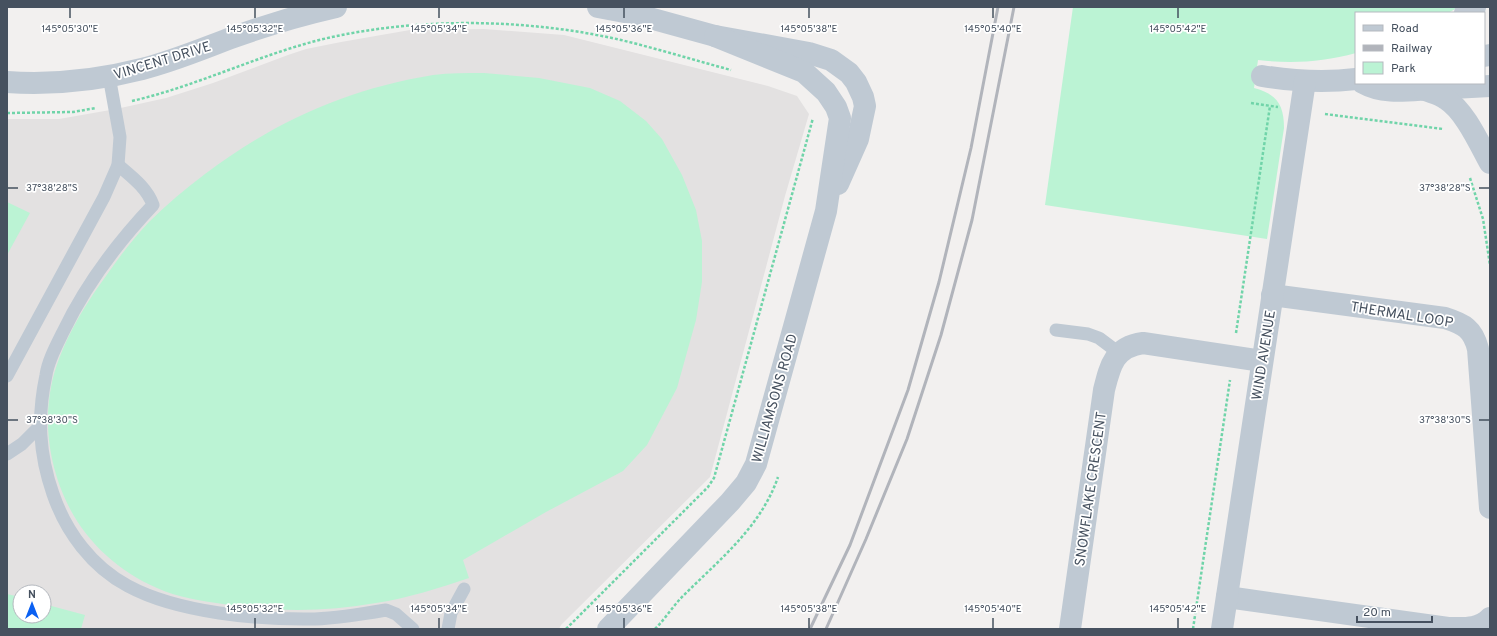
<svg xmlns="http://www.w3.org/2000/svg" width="1497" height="636" font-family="Overpass,sans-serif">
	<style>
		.education { fill: #e3e1e1; fill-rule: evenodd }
		.green { fill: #bbf3d4 }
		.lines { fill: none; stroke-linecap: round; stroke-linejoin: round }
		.path { stroke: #70d4a9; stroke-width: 2.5; stroke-dasharray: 3 2; stroke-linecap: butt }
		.lane { stroke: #bfc9d3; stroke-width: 13 }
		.street { stroke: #bfc9d3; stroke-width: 22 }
		.rail { stroke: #b1b4bb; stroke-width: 3 }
		.ticks { fill: none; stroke: #46515f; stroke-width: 1.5 }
		.labels { text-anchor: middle; stroke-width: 3.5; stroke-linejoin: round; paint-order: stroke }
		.street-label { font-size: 14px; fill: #46515f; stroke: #fff }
		.ticks-label { font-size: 10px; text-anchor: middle; fill: #46515f; stroke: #fff; stroke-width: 3.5; stroke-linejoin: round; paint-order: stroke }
	</style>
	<rect width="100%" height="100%" fill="#f2f0ef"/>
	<path class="education" d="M484,29L564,35L768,86L797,96L809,114L785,196L710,477L561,625L559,629H7V119H59L116,109L166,98L213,83L288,55L306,49L341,42L410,30ZM20,592H44V616H20Z"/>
	<g class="green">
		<path d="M1073,7H1459L1448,13H1356V53C1322,62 1293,64 1258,60L1254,88C1277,94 1284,105 1284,128L1267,239L1045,205Z"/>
		<path d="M484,73L539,78L590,88L620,101L646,121L662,139L682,175L696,210L702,241V282L696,320L677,388L647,445L623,471L546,512L463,560L469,578C439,588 408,598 376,603C325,612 274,612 223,604C201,601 177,597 157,588C115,570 80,536 63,494C49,460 44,423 51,387C59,347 82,309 106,276C119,257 133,239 149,222C166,205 185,189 205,174C274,122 347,89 433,75C449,73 467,73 484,73Z"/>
		<polygon points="7,202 30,213 7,255"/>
		<polygon points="7,594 20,597 20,616 44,616 44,604 85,615 81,629 7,629"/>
	</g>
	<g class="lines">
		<g class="path">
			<path d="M132,101C201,85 264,52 332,37C425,17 529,19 621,40C658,49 694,60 731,70"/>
			<polyline points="1251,103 1278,107"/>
			<polyline points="7,113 73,112 96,108"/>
			<polyline points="1325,114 1443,129"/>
			<polyline points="1470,178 1483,219 1490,265"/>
			<polyline points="1236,333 1270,106"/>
			<polyline points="566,629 708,487 714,478 813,118"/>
			<path d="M655,629C665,619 673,606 683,596C719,560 761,527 778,477"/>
			<polyline points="1193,629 1230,380"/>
		</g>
		<g class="lane">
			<path d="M118,165C132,177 147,188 153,205C117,243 85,286 63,332C56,346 48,361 46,375C37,417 39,454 53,494C66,532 92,567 128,586C178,613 259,620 315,619C339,618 363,614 386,610L396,614L413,629"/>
			<polyline points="1056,330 1088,334 1099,338 1119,353"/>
			<polyline points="7,376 104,197 118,165 120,137 109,76"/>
			<polyline points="7,454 22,444 39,427"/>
			<polyline points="448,629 451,613 464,589"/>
		</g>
		<g class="street">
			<polyline points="598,7 635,14 715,36 809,53 831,60 849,73 856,82 863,97 865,106 858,139 838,184"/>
			<polyline points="1465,13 1475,7"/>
			<polyline points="1484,56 1490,55"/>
			<path d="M1262,76C1293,81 1324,83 1356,79"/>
			<path d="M7,82C52,85 99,80 142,69C174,61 204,48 234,37C267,25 301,15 336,7"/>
			<path d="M1363,83C1384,95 1410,90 1434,89C1452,88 1471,87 1490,86"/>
			<path d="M1425,90C1433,93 1440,94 1446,99C1465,111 1479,143 1490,163"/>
			<path d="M1272,295L1445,318C1464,324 1473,329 1478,349L1490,508"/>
			<path d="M1227,597L1448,628C1463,628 1479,630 1490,618"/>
			<polyline points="608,629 730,502 746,483 756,464 826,211 840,118 836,107 826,92 804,72 715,36"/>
			<path d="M1070,629L1104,390C1110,366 1114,347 1143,343L1262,361"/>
			<polyline points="1222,629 1305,81"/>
		</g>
		<g class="rail">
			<polyline points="810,629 850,545 908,390 939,282 971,148 998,7"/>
			<polyline points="826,629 866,539 907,439 941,335 972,220 1014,7"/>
		</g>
	</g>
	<path class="ticks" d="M70,8V18M255,8V18M439,8V18M624,8V18M809,8V18M993,8V18M1178,8V18M8,188H18M1479,188H1489M8,420H18M1479,420H1489M255,618V628M439,618V628M624,618V628M809,618V628M993,618V628M1178,618V628"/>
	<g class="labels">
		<g class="street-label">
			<text transform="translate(162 60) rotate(-17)" y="5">VINCENT DRIVE</text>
			<text transform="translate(1402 314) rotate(9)" y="5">THERMAL LOOP</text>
			<text transform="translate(1263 355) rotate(-81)" y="5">WIND AVENUE</text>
			<text transform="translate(774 398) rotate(-74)" y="5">WILLIAMSONS ROAD</text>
			<text transform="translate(1090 489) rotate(-82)" y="5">SNOWFLAKE CRESCENT</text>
		</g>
	</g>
	<g class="ticks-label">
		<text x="70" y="32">145°05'30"E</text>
		<text x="255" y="32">145°05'32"E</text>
		<text x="439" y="32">145°05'34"E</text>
		<text x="624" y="32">145°05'36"E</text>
		<text x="809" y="32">145°05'38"E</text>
		<text x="993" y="32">145°05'40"E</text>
		<text x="1178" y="32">145°05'42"E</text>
		<text x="52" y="191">37°38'28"S</text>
		<text x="1445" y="191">37°38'28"S</text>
		<text x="52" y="423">37°38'30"S</text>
		<text x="1445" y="423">37°38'30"S</text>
		<text x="255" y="612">145°05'32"E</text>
		<text x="439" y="612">145°05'34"E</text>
		<text x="624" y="612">145°05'36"E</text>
		<text x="809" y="612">145°05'38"E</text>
		<text x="993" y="612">145°05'40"E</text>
		<text x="1178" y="612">145°05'42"E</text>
	</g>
	<rect width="1497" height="636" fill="none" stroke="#46515f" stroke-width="16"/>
	<rect x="1355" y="12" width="130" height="72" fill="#ffffff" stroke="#b5b9bf"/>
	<rect x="1363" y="25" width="20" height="6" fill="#bfc9d3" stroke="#b5b9bf"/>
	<text x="1391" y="32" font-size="12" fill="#46515f">Road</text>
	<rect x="1363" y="45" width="20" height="6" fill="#b1b4bb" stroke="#b5b9bf"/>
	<text x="1391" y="52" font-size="12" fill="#46515f">Railway</text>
	<rect x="1363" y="62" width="20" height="12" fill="#bbf3d4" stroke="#b5b9bf"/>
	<text x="1391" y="72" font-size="12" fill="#46515f">Park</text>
	<g transform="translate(32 604)"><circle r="19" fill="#ffffff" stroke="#b5b9bf"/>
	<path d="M0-3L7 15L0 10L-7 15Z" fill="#0a60f2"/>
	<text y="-6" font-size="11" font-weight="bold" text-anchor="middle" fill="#46515f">N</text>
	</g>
	<path d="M1357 616v6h75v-6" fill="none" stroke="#46515f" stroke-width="2"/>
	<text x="1363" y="616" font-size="12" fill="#46515f" stroke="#ffffff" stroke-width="3" paint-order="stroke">20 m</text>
</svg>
